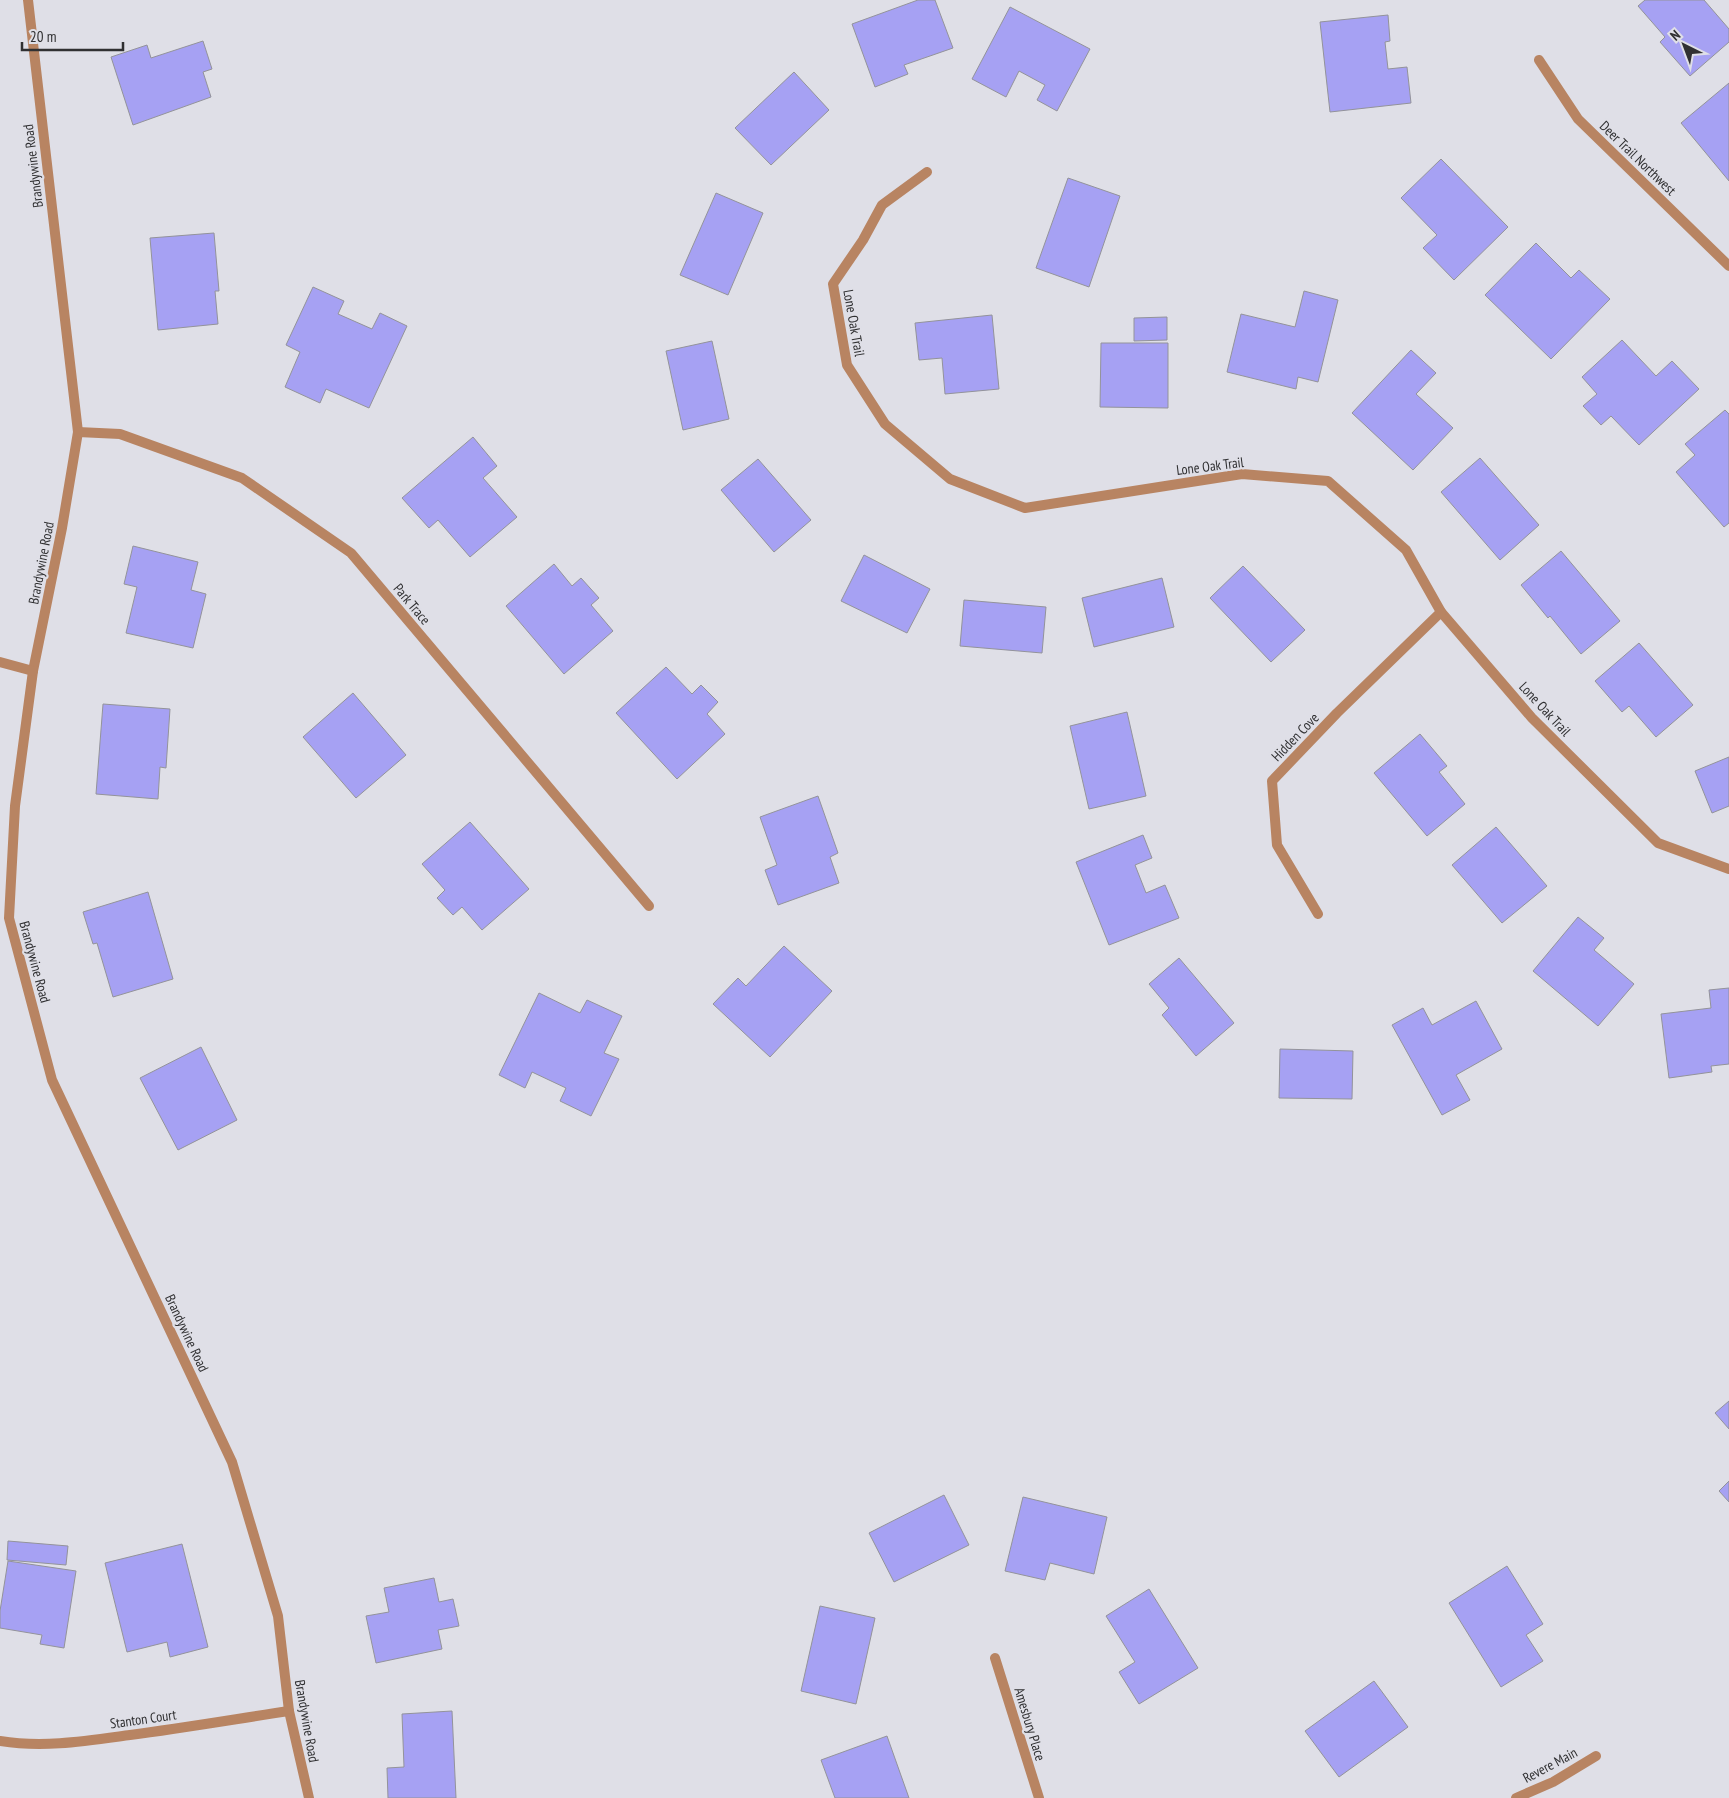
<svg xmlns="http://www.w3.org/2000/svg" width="1729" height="1798" font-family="'PT Sans Narrow',sans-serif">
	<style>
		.building { fill: #a6a1f3; stroke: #93939a }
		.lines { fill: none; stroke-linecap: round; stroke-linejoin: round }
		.minor { stroke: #b88462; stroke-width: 10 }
		.labels { text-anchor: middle; stroke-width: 4.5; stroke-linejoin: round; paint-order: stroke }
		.street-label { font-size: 14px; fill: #303032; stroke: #dfdfe7 }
	</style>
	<rect width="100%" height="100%" fill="#dfdfe7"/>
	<g class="building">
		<polygon points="918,0 935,0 953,48 904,65 908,74 875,87 852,24"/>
		<polygon points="1645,0 1704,0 1729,29 1729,42 1690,76 1660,42 1665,37 1638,6"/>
		<polygon points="1010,7 1090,49 1057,111 1037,100 1045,85 1019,71 1006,97 972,79"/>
		<polygon points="1388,15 1390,41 1385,42 1388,69 1407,67 1411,103 1330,112 1320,22"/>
		<polygon points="203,41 212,69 203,72 211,97 133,125 111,57 147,45 151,58"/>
		<polygon points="794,72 829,110 771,165 735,128"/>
		<polygon points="1729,83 1729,181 1681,123"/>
		<polygon points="1441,159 1508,227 1454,280 1423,248 1437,235 1401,198"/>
		<polygon points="1068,178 1120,196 1089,287 1036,268"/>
		<polygon points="716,193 763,213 728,295 680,275"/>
		<polygon points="214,233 219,291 215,291 218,324 158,330 150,238"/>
		<polygon points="1536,243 1571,278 1579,270 1610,299 1551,359 1485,295"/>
		<polygon points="313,287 344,301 338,314 372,329 380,313 407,326 369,408 326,389 320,403 285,387 300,352 286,345"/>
		<polygon points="1304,291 1338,300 1318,382 1298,377 1296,389 1227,372 1241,314 1295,327"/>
		<polygon points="992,315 999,389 945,394 942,358 919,360 915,323"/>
		<polygon points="1167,317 1167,340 1134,341 1134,318"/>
		<polygon points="1622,340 1656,376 1672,361 1699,389 1639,445 1611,416 1601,425 1583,406 1597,394 1582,377"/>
		<polygon points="712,341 729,419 683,430 666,351"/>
		<polygon points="1101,343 1168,343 1168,408 1100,407"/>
		<polygon points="1411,350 1436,373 1416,394 1453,428 1413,470 1352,413"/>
		<polygon points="1725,410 1729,414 1729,523 1724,527 1676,472 1695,455 1685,444"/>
		<polygon points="473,437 497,466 483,478 517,517 470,557 438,520 429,528 402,498"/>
		<polygon points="1480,458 1539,525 1500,560 1441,492"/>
		<polygon points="758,459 811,520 774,552 721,490"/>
		<polygon points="133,546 198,562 191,590 206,594 193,648 126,633 137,587 124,584"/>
		<polygon points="1561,551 1620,621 1581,654 1550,616 1548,618 1521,585"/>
		<polygon points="864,555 930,589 907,633 841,601"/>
		<polygon points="554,564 572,586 581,578 599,598 591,605 613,631 564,674 506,606"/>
		<polygon points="1243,566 1305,630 1271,662 1210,598"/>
		<polygon points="1162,578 1174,627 1094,647 1082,598"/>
		<polygon points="964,600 1046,607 1042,653 960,646"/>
		<polygon points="1639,643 1693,705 1656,737 1629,706 1622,712 1595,681"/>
		<polygon points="666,667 692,694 701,685 718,702 707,714 725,734 677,779 616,713"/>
		<polygon points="353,693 406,755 356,798 303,737"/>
		<polygon points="103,704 170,709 166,768 160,767 158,799 96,794"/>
		<polygon points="1127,712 1146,796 1089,809 1070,726"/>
		<polygon points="1420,734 1447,766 1439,772 1465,804 1427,836 1374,773"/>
		<polygon points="1729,757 1729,806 1712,813 1695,771"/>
		<polygon points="818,796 838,853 830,857 839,883 778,905 765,870 777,865 760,817"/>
		<polygon points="470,822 529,889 482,930 462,907 453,915 437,898 445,890 422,864"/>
		<polygon points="1496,827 1547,886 1502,923 1452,865"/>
		<polygon points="1143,835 1152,858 1135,865 1146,893 1165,885 1179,918 1109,945 1076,862"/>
		<polygon points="148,892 173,979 113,997 97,943 93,944 83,912"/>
		<polygon points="1578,917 1604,938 1594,950 1634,984 1598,1026 1533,971"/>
		<polygon points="784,946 832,991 770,1057 713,1004 738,978 746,986"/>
		<polygon points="1179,958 1234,1023 1196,1056 1162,1015 1169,1008 1149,984"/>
		<polygon points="1729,988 1729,1064 1711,1066 1712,1072 1669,1078 1661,1014 1711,1008 1709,990"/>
		<polygon points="539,993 580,1013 587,1000 622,1016 604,1053 619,1059 591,1116 560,1101 566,1088 532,1072 525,1088 499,1075"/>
		<polygon points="1476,1001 1502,1049 1456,1075 1470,1100 1442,1115 1392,1025 1423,1008 1432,1025"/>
		<polygon points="201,1047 237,1120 178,1150 140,1078"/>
		<polygon points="1280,1049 1353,1051 1352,1099 1279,1098"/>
		<polygon points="1729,1401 1729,1429 1715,1413"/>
		<polygon points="1729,1481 1729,1502 1719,1491"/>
		<polygon points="944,1495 969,1545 894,1582 869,1533"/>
		<polygon points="1023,1497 1107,1517 1094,1574 1050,1563 1045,1580 1005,1571"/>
		<polygon points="8,1541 68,1546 66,1565 7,1560"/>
		<polygon points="182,1544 208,1647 170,1657 167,1642 127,1652 105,1563"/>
		<polygon points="8,1561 76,1571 64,1648 40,1644 42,1635 0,1628 0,1611"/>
		<polygon points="1507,1566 1543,1624 1526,1635 1543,1661 1501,1687 1449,1603"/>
		<polygon points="434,1578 439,1602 453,1599 459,1626 438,1630 442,1649 376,1663 366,1616 389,1612 384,1588"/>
		<polygon points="1149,1589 1198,1668 1139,1704 1119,1672 1135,1662 1106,1616"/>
		<polygon points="820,1606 875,1618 856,1704 801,1691"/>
		<polygon points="1374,1681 1408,1727 1339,1777 1305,1731"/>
		<polygon points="452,1711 456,1798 388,1798 387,1768 404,1767 402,1714"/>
		<polygon points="887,1736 909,1798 835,1798 821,1760"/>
	</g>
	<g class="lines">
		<g class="minor">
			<polyline points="28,0 78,432 62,528 33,671 15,806 9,918 52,1080 232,1462 278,1616 289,1711 309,1798"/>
			<polyline points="1539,60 1578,119 1729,266"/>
			<polyline points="927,172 882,205 863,240 833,284 847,365 885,424 950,479 1025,508 1242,474 1328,481 1406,550 1441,612 1532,718 1658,843 1729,869"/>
			<polyline points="78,432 120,434 242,478 351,553 649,906"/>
			<polyline points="0,662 33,671"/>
			<polyline points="1318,914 1277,845 1272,781 1337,713 1441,612"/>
			<polyline points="995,1658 1039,1798"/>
			<path d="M0,1741C44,1748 86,1741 130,1735C183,1728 236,1719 289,1711"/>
			<polyline points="1516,1798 1553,1782 1596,1756"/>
		</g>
	</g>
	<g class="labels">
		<g class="street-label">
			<text transform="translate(1638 158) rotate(44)" y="5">Deer Trail Northwest</text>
			<text transform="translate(33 166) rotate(-97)" y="5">Brandywine Road</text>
			<text transform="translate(854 323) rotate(80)" y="5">Lone Oak Trail</text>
			<text transform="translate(1210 466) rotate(-7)" y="5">Lone Oak Trail</text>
			<text transform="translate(41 563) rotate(-79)" y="5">Brandywine Road</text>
			<text transform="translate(412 604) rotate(50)" y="5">Park Trace</text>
			<text transform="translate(1545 709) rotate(47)" y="5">Lone Oak Trail</text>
			<text transform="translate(1295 737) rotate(-46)" y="5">Hidden Cove</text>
			<text transform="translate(35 962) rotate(75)" y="5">Brandywine Road</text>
			<text transform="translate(187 1333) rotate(65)" y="5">Brandywine Road</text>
			<text transform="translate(143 1719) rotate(-8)" y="5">Stanton Court</text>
			<text transform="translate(307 1721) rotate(80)" y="5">Brandywine Road</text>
			<text transform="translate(1030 1724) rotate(73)" y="5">Amesbury Place</text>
			<text transform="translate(1550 1765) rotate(-28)" y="5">Revere Main</text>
		</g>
	</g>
	<g transform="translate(1684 45) rotate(318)" stroke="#dfdfe7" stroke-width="4" paint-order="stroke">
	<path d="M0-4L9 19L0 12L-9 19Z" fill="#303032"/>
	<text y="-8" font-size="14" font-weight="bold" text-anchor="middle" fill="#303032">N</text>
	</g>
	<path d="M22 42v8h101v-8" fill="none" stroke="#303032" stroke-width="2.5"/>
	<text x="30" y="42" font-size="15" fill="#303032" stroke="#dfdfe7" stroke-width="4" paint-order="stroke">20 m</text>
</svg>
